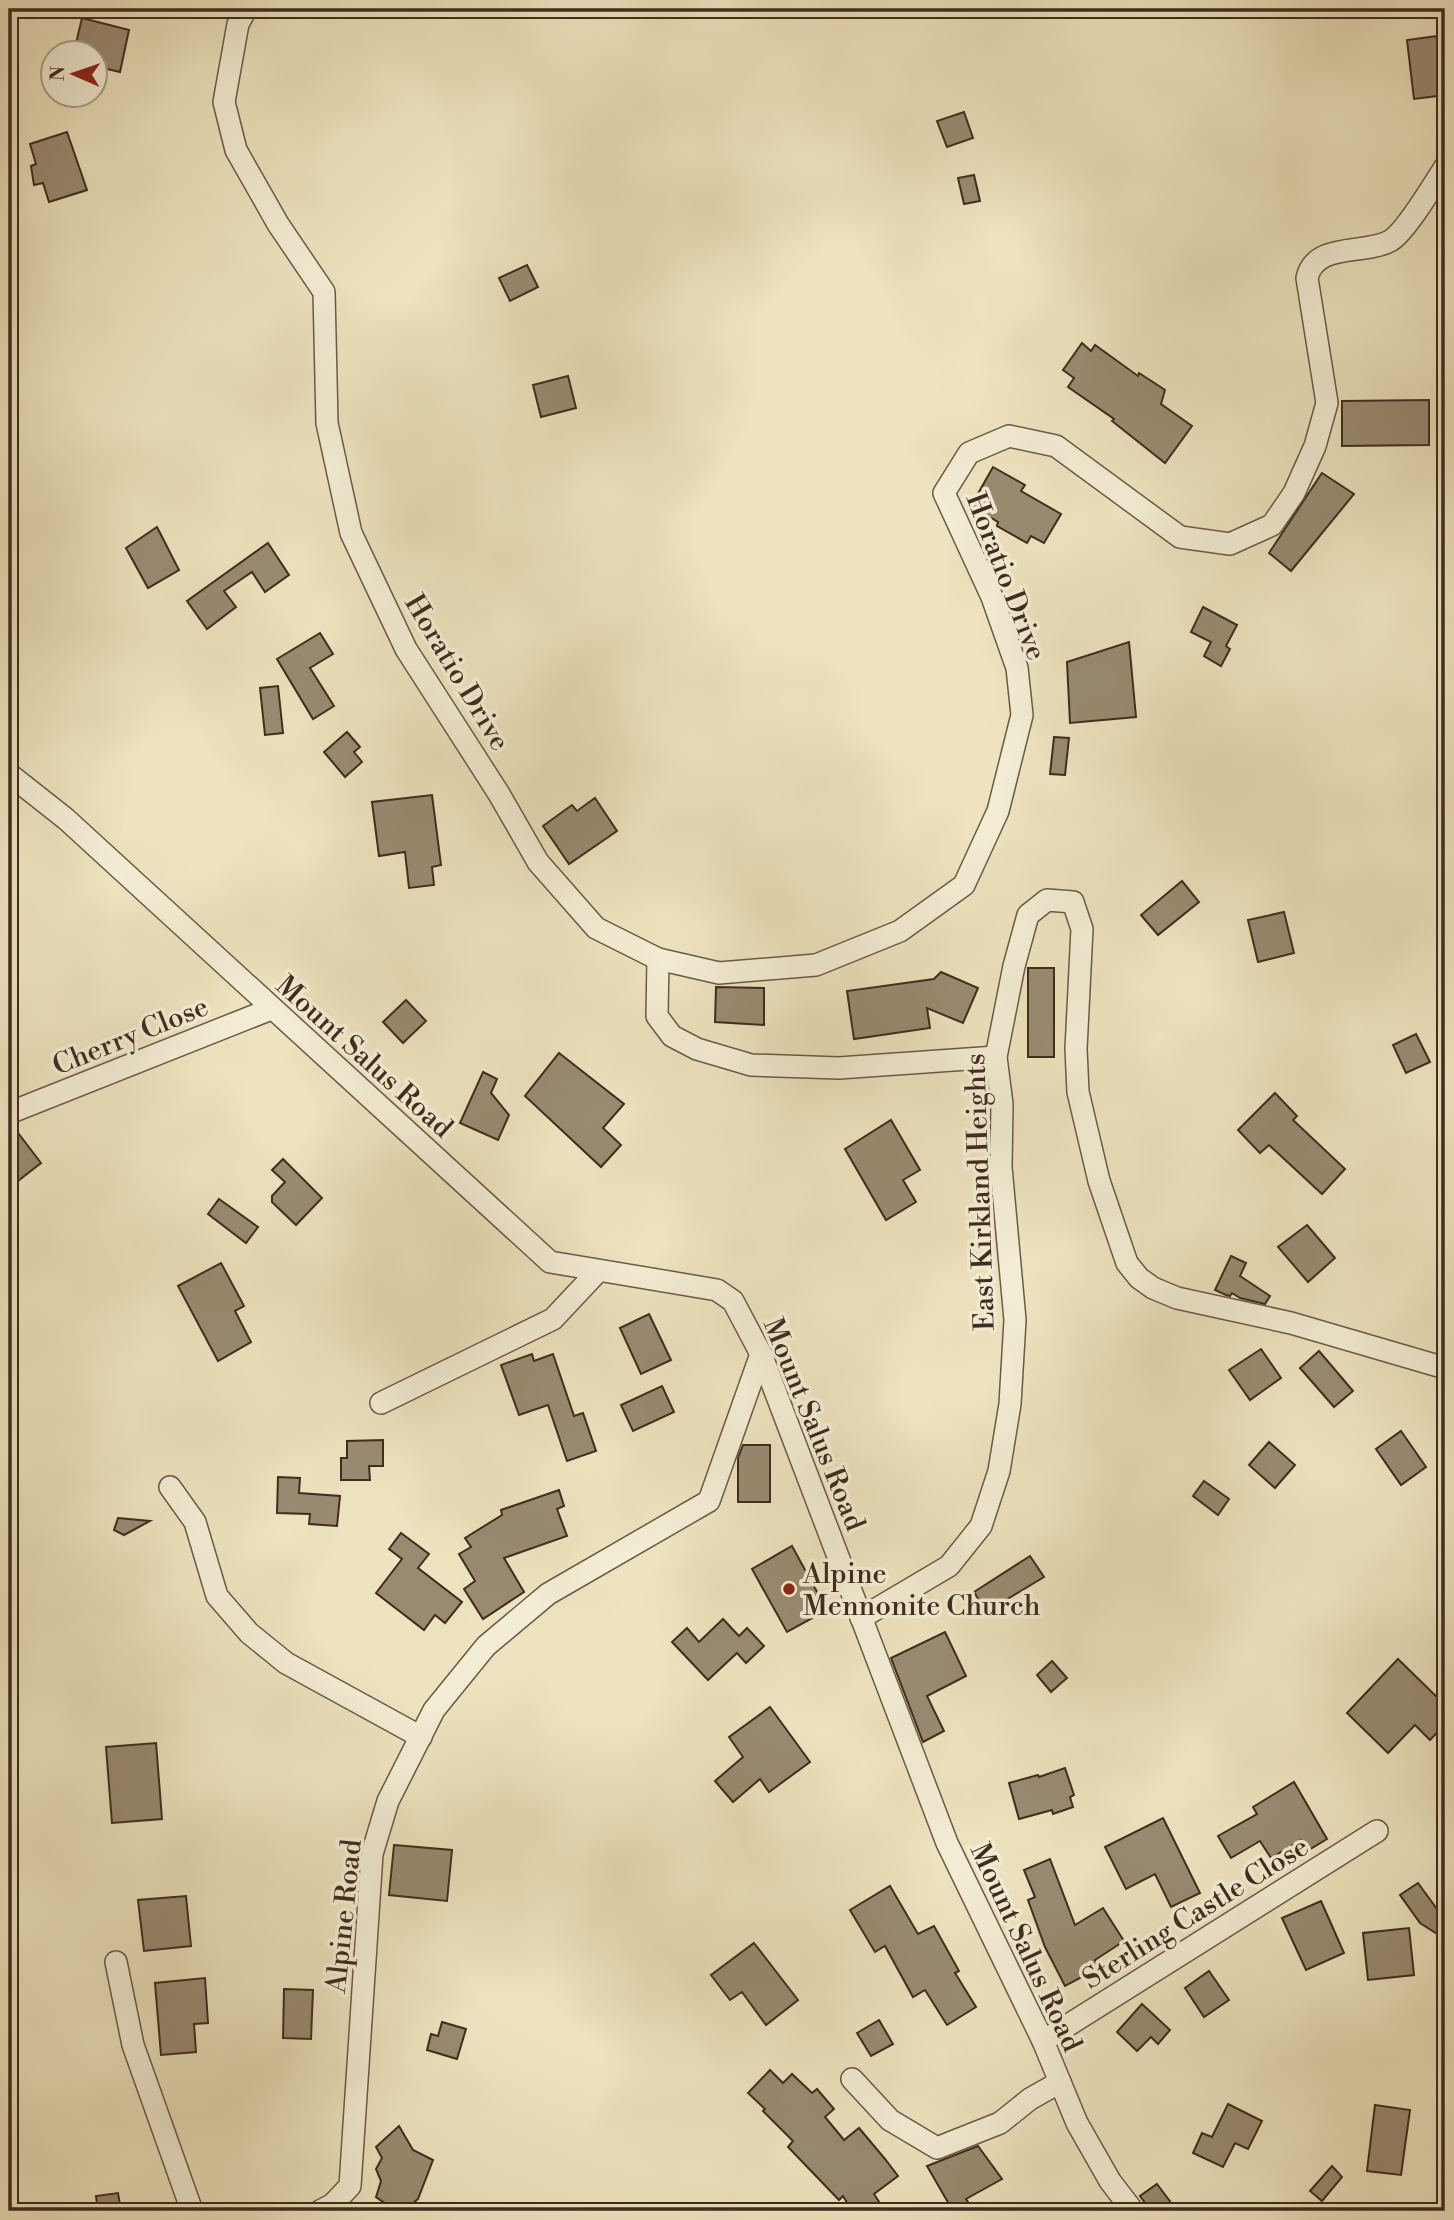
<svg xmlns="http://www.w3.org/2000/svg" width="1454" height="2220" font-family="'Libre Bodoni',serif">
	<style>
		.building { fill: #998b72; stroke: #3f2c1f; stroke-width: 2 }
		.lines { fill: none; stroke-linecap: round; stroke-linejoin: round }
		.street-casing { stroke: #6a5a47; stroke-width: 24 }
		.street { stroke: #f3edd5; stroke-width: 21 }
		.poi-dot { fill: #8f2418; stroke: #f3edd5; stroke-width: 2.5 }
		.labels { text-anchor: middle; stroke-width: 7; stroke-linejoin: round; paint-order: stroke }
		.street-label { font-size: 28px; fill: #3f2c1f; stroke: #f3edd5 }
		.poi-label { font-size: 28px; fill: #3f2c1f; stroke: #f3edd5; text-anchor: start }
	</style>
	<rect width="100%" height="100%" fill="#ede3be"/>
	<filter id="stains"><feTurbulence type="fractalNoise" baseFrequency=".00286" numOctaves="4"/><feColorMatrix values="0 0 0 0 .2 0 0 0 0 .09 0 0 0 0 .02 0 0 0 .5 -.17"/></filter>
	<radialGradient id="worn" r=".72"><stop offset=".6" stop-color="#630" stop-opacity="0"/><stop offset="1" stop-color="#630" stop-opacity=".3"/></radialGradient>
	<g class="building">
		<polygon points="82,18 129,30 120,72 94,66 94,52 74,52"/>
		<polygon points="1445,35 1445,95 1414,99 1407,40"/>
		<polygon points="964,112 973,138 947,147 937,121"/>
		<polygon points="67,132 87,190 49,202 43,183 34,185 31,166 36,164 30,144"/>
		<polygon points="974,175 980,201 964,204 958,178"/>
		<polygon points="527,265 538,287 510,301 499,278"/>
		<polygon points="1082,343 1091,351 1095,345 1138,376 1139,373 1165,390 1161,404 1192,426 1165,463 1112,421 1114,419 1068,387 1074,378 1063,370"/>
		<polygon points="568,376 576,408 541,417 533,385"/>
		<polygon points="1429,400 1429,445 1342,446 1342,401"/>
		<polygon points="993,467 1025,485 1021,491 1061,514 1044,543 1031,536 1027,543 997,526 998,522 971,506"/>
		<polygon points="1322,473 1354,494 1291,571 1269,553"/>
		<polygon points="157,527 179,570 148,588 126,548"/>
		<polygon points="268,543 289,575 265,592 252,572 224,591 236,607 207,629 187,601"/>
		<polygon points="1203,607 1237,625 1226,646 1230,649 1221,666 1204,656 1211,642 1191,632"/>
		<polygon points="320,633 333,654 310,668 334,706 313,719 277,659"/>
		<polygon points="1129,642 1136,717 1070,723 1067,662"/>
		<polygon points="278,686 283,733 265,735 260,688"/>
		<polygon points="347,732 360,747 354,752 362,762 345,777 324,752"/>
		<polygon points="1054,737 1069,738 1065,775 1050,774"/>
		<polygon points="432,795 441,865 432,867 434,885 409,888 405,852 379,856 372,802"/>
		<polygon points="595,798 617,831 569,864 543,826 572,805 577,811"/>
		<polygon points="1182,881 1199,902 1158,935 1141,915"/>
		<polygon points="1284,912 1294,953 1258,962 1248,920"/>
		<rect x="1028" y="968" width="26" height="89"/>
		<polygon points="941,972 978,988 963,1023 927,1008 930,1028 854,1039 847,991 934,979"/>
		<polygon points="716,987 764,988 764,1025 715,1022"/>
		<polygon points="406,1000 426,1021 403,1043 383,1022"/>
		<polygon points="1416,1034 1430,1062 1406,1073 1393,1045"/>
		<polygon points="559,1053 624,1104 603,1128 621,1145 601,1167 525,1096"/>
		<polygon points="483,1072 497,1079 491,1093 509,1115 498,1140 460,1123"/>
		<polygon points="1275,1093 1297,1116 1293,1120 1345,1169 1322,1194 1269,1145 1260,1153 1238,1130"/>
		<polygon points="891,1120 920,1170 903,1180 916,1202 886,1220 845,1149"/>
		<polygon points="12,1125 41,1163 9,1188 9,1126"/>
		<polygon points="283,1159 322,1198 296,1225 272,1202 272,1196 285,1182 272,1170"/>
		<polygon points="219,1199 258,1227 246,1243 208,1214"/>
		<polygon points="1307,1225 1335,1258 1308,1282 1278,1247"/>
		<polygon points="1231,1256 1246,1263 1240,1276 1270,1296 1265,1304 1240,1298 1232,1293 1230,1296 1226,1295 1215,1290"/>
		<polygon points="221,1263 244,1306 235,1311 251,1342 218,1361 178,1286"/>
		<polygon points="649,1314 671,1360 641,1374 620,1328"/>
		<polygon points="1261,1349 1281,1378 1250,1400 1229,1370"/>
		<polygon points="1319,1351 1353,1391 1334,1407 1300,1368"/>
		<polygon points="532,1354 534,1361 553,1354 574,1416 583,1413 596,1451 567,1461 548,1405 519,1415 501,1365"/>
		<polygon points="662,1386 674,1412 633,1431 621,1405"/>
		<polygon points="1401,1431 1426,1467 1401,1485 1376,1449"/>
		<polygon points="383,1440 383,1466 369,1466 370,1480 341,1480 341,1458 347,1458 347,1441"/>
		<polygon points="1269,1442 1295,1465 1275,1488 1249,1465"/>
		<polygon points="743,1445 770,1445 770,1502 738,1502 738,1458"/>
		<polygon points="278,1477 300,1478 299,1493 340,1496 337,1526 309,1524 310,1514 277,1513"/>
		<polygon points="1204,1481 1229,1499 1218,1515 1193,1496"/>
		<polygon points="559,1490 564,1506 557,1509 567,1536 504,1558 524,1592 483,1619 464,1589 475,1581 459,1554 471,1547 465,1538 502,1515 501,1510"/>
		<polygon points="118,1518 150,1521 124,1535 114,1530"/>
		<polygon points="401,1533 429,1554 418,1568 462,1602 445,1623 435,1615 424,1630 376,1593 402,1559 389,1549"/>
		<polygon points="792,1546 827,1610 787,1632 752,1569"/>
		<polygon points="1030,1556 1044,1577 986,1612 974,1592"/>
		<polygon points="723,1619 739,1636 747,1628 764,1646 746,1663 737,1653 708,1680 672,1642 687,1628 699,1642"/>
		<polygon points="945,1632 966,1676 927,1696 944,1731 923,1742 891,1658"/>
		<polygon points="1398,1659 1445,1705 1445,1724 1430,1740 1415,1725 1388,1753 1347,1713"/>
		<polygon points="1052,1661 1067,1678 1051,1692 1037,1675"/>
		<polygon points="770,1707 810,1762 769,1792 760,1779 733,1802 715,1781 743,1757 729,1737"/>
		<polygon points="156,1743 162,1819 112,1823 106,1747"/>
		<polygon points="1065,1768 1074,1795 1070,1797 1073,1807 1053,1814 1052,1810 1019,1819 1009,1783 1038,1775 1039,1777"/>
		<polygon points="1294,1782 1327,1839 1307,1851 1301,1840 1271,1858 1260,1841 1231,1858 1218,1836 1257,1814 1253,1807"/>
		<polygon points="1163,1818 1200,1893 1171,1907 1155,1874 1126,1889 1105,1847"/>
		<polygon points="394,1845 452,1850 447,1901 389,1895"/>
		<polygon points="1050,1859 1075,1925 1103,1908 1124,1941 1095,1960 1099,1968 1065,1986 1045,1947 1028,1900 1035,1897 1024,1870"/>
		<polygon points="1418,1883 1445,1920 1445,1939 1420,1923 1400,1895"/>
		<polygon points="890,1886 918,1934 934,1926 959,1971 955,1973 976,2007 947,2025 925,1990 913,1997 885,1946 875,1952 850,1910"/>
		<polygon points="186,1896 191,1946 144,1951 138,1900"/>
		<polygon points="1321,1901 1344,1953 1306,1970 1282,1918"/>
		<polygon points="1409,1928 1414,1975 1368,1980 1363,1933"/>
		<polygon points="754,1943 798,2000 766,2025 742,1992 730,2000 711,1975"/>
		<polygon points="1209,1971 1229,2000 1204,2017 1185,1988"/>
		<polygon points="205,1978 208,2023 194,2024 196,2052 161,2055 155,1983"/>
		<polygon points="284,1989 313,1990 311,2039 283,2038"/>
		<polygon points="1142,2004 1170,2030 1158,2044 1151,2037 1137,2051 1117,2032"/>
		<polygon points="879,2020 893,2044 871,2056 857,2033"/>
		<polygon points="442,2022 466,2029 457,2059 427,2050 431,2034 438,2036"/>
		<polygon points="770,2070 783,2083 792,2074 812,2093 817,2089 834,2109 825,2117 844,2140 859,2128 885,2159 898,2176 874,2194 881,2205 871,2211 852,2211 843,2196 839,2200 788,2147 793,2141 763,2111 765,2109 748,2093"/>
		<polygon points="1228,2104 1262,2121 1248,2149 1235,2143 1223,2167 1193,2153 1202,2133 1212,2137"/>
		<polygon points="1375,2105 1410,2110 1401,2175 1367,2171"/>
		<polygon points="399,2126 413,2150 433,2160 418,2199 404,2211 396,2211 376,2197 381,2181 376,2169 382,2158 376,2147"/>
		<polygon points="978,2146 1002,2179 966,2199 974,2211 953,2211 927,2166"/>
		<polygon points="1332,2166 1342,2177 1322,2201 1310,2191"/>
		<polygon points="1157,2184 1172,2204 1162,2211 1151,2211 1140,2196"/>
		<polygon points="118,2193 121,2211 98,2211 96,2196"/>
	</g>
	<g class="lines">
		<g class="street-casing">
			<g id="street">
				<path d="M246,9L238,24L224,102L236,150L278,224L324,292L327,423L351,533L406,649L499,794L538,862L596,928L658,959L719,973L816,965L900,931L964,885L998,811L1022,715L1017,668L992,597L944,493L969,453L1009,436L1056,446L1180,537L1230,544L1272,525L1294,493L1315,446L1327,403L1307,278C1315,242 1364,255 1390,241C1405,233 1434,184 1445,167"/>
				<polyline points="9,774 66,819 550,1262 717,1290 733,1301 761,1354 947,1843 1043,2041 1077,2123 1110,2181 1133,2211"/>
				<polyline points="658,959 657,1016 672,1036 697,1049 751,1065 839,1068 996,1057"/>
				<polyline points="9,1113 271,1009"/>
				<polyline points="381,1403 553,1319 598,1271"/>
				<polyline points="170,1487 195,1522 217,1596 249,1633 286,1663 421,1737"/>
				<polyline points="861,1618 949,1566 981,1526 999,1471 1010,1404 1015,1320 1001,1167 1002,1104 996,1057 1014,966 1028,915 1047,900 1073,902 1082,929 1076,1049 1078,1092 1099,1181 1127,1263 1139,1278 1153,1288 1177,1298 1291,1323 1445,1368"/>
				<polyline points="116,1962 133,2045 192,2211"/>
				<polyline points="1043,2041 1377,1831"/>
				<polyline points="852,2079 890,2120 937,2148 1000,2123 1030,2099 1060,2082"/>
				<polyline points="320,2211 333,2204 350,2186 372,1854 388,1801 434,1710 486,1646 548,1594 709,1501 761,1354"/>
			</g>
		</g>
		<use href="#street" class="street"/>
	</g>
	<circle class="poi-dot" cx="789" cy="1589" r="7"/>
	<g class="labels">
		<g class="street-label">
			<text transform="translate(1007 576) rotate(69)" y="10">Horatio Drive</text>
			<text transform="translate(458 672) rotate(59)" y="10">Horatio Drive</text>
			<text transform="translate(130 1035) rotate(-22)" y="10">Cherry Close</text>
			<text transform="translate(365 1056) rotate(42)" y="10">Mount Salus Road</text>
			<text transform="translate(979 1192) rotate(-92)" y="10">East Kirkland Heights</text>
			<text transform="translate(815 1424) rotate(68)" y="10">Mount Salus Road</text>
			<text transform="translate(1195 1912) rotate(-32)" y="10">Sterling Castle Close</text>
			<text transform="translate(343 1916) rotate(-84)" y="10">Alpine Road</text>
			<text transform="translate(1027 1947) rotate(65)" y="10">Mount Salus Road</text>
		</g>
		<g class="poi-label">
			<text x="803" y="1583">Alpine<tspan x="803" dy="32">Mennonite Church</tspan></text>
		</g>
	</g>
	<rect width="1454" height="2220" fill="none" stroke="#ede3be" stroke-width="35"/>
	<rect x="10" y="10" width="1433" height="2199" fill="none" stroke="#3f2c1f" stroke-width="3.5"/>
	<rect x="18" y="18" width="1419" height="2185" fill="none" stroke="#3f2c1f" stroke-width="2"/>
	<g transform="translate(74 74) rotate(272)"><circle r="33" fill="#f3edd5" stroke="#aba08c" stroke-width="2"/>
	<path d="M0-5L12 26L0 18L-12 26Z" fill="#8f2418"/>
	<text y="-10" font-size="19" font-weight="bold" text-anchor="middle" fill="#3f2c1f">N</text>
	</g>
	<rect width="100%" height="100%" filter="url(#stains)"/>
	<rect width="100%" height="100%" fill="url(#worn)"/>
</svg>
